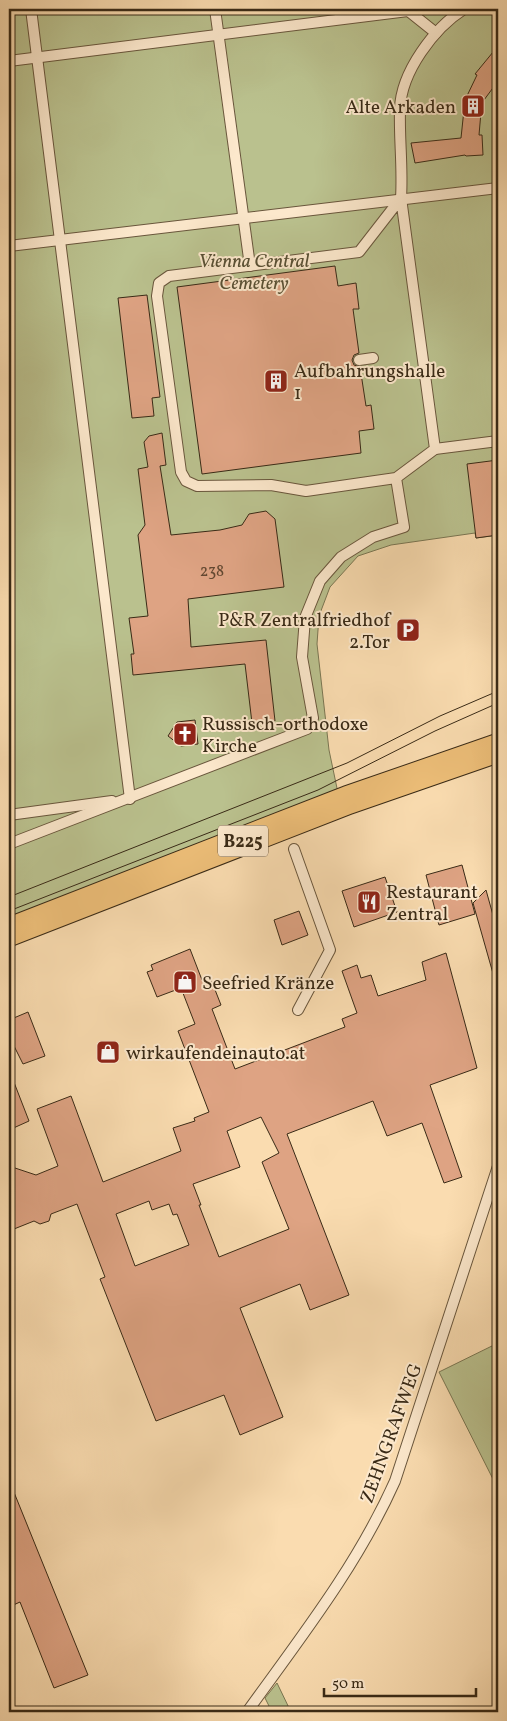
<svg xmlns="http://www.w3.org/2000/svg" width="507" height="1721" font-family="Vollkorn,serif">
	<style>
		.green { fill: #bac18e; stroke: #7a7652 }
		.building { fill: #dea383; stroke: #392a16; fill-rule: evenodd }
		.lines { fill: none; stroke-linecap: round; stroke-linejoin: round }
		.lane-casing { stroke: #69563c; stroke-width: 12 }
		.primary-casing { stroke: #392a16; stroke-width: 30 }
		.lane { stroke: #fce8cc; stroke-width: 10 }
		.primary { stroke: #edbe78; stroke-width: 28 }
		.tram { stroke: #392a16; stroke-width: 1 }
		.labels { text-anchor: middle; stroke-width: 4; stroke-linejoin: round; paint-order: stroke }
		.number-label { font-size: 16px; fill: #624831 }
		.shield { fill: #fce8cc; stroke: #74634d; stroke-width: 1 }
		.shield-label { font-size: 18px; font-weight: bold; fill: #392a16 }
		.poi-label { font-size: 19px; fill: #392a16; stroke: #fce8cc; text-anchor: start }
		.park-label { font-size: 19px; font-style: italic; fill: #595034; stroke: #fce8cc }
		.street-label { font-size: 19px; fill: #392a16; stroke: #fce8cc }
	</style>
	<rect width="100%" height="100%" fill="#fadcb0"/>
	<filter id="stains"><feTurbulence type="fractalNoise" baseFrequency=".004" numOctaves="4"/><feColorMatrix values="0 0 0 0 .2 0 0 0 0 .09 0 0 0 0 .02 0 0 0 .5 -.17"/></filter>
	<radialGradient id="worn" r=".72"><stop offset=".6" stop-color="#630" stop-opacity="0"/><stop offset="1" stop-color="#630" stop-opacity=".3"/></radialGradient>
	<g class="green">
		<polygon points="9,9 498,9 498,535 476,538 475,533 391,545 358,556 330,587 319,616 317,644 329,750 338,793 9,921"/>
		<polygon points="498,1343 498,1489 439,1372"/>
		<polygon points="277,1683 291,1712 272,1712 265,1698"/>
	</g>
	<g class="building">
		<polygon points="498,46 498,81 484,100 481,112 479,135 482,135 483,155 466,156 465,155 415,163 411,143 461,138 465,100 477,75 475,74"/>
		<polygon points="335,266 338,286 356,283 359,309 353,309 359,353 354,355 352,360 354,365 360,367 366,406 371,405 374,429 359,431 361,453 202,474 177,287"/>
		<polygon points="147,295 160,397 152,398 154,416 132,418 118,298"/>
		<polygon points="162,433 166,465 160,466 171,535 220,530 242,525 249,514 266,511 275,519 284,587 188,599 191,647 266,640 275,721 252,723 245,664 133,675 131,654 134,654 129,618 148,616 138,535 145,525 138,469 148,467 144,442 149,436"/>
		<polygon points="498,460 498,535 476,538 467,464"/>
		<polygon points="195,720 198,744 181,746 168,736 177,722"/>
		<polygon points="462,865 475,914 439,925 426,875"/>
		<polygon points="385,877 397,912 354,927 342,891"/>
		<polygon points="486,890 498,933 498,976 494,977 473,903"/>
		<polygon points="299,911 308,935 282,945 274,920"/>
		<path d="M190,949L202,980L210,977L221,1005L212,1009L235,1069L345,1027L342,1019L357,1013L342,971L357,965L361,978L371,975L378,996L426,980L422,962L446,953L477,1068L430,1085L462,1177L444,1183L422,1123L387,1136L373,1101L287,1134L349,1295L310,1310L300,1284L240,1308L283,1417L240,1435L224,1395L156,1421L100,1279L105,1277L77,1204L51,1214L49,1221L40,1224L34,1221L9,1231V1166L36,1175L58,1166L37,1109L71,1096L103,1182L181,1151L173,1128L195,1121L194,1118L209,1112L178,1031L195,1024L181,988L157,997L147,972L153,970L151,965ZM261,1117L279,1153L262,1162L289,1229L219,1257L199,1205H201L193,1184L240,1167L227,1131ZM149,1201L152,1210L169,1204L173,1215L177,1214L189,1245L135,1266L116,1214Z"/>
		<polygon points="28,1012 45,1056 23,1064 9,1036 9,1020"/>
		<polygon points="10,1072 29,1121 9,1130 9,1073"/>
		<polygon points="9,1480 88,1675 54,1688 20,1602 9,1607"/>
	</g>
	<g class="lines">
		<g class="lane-casing">
			<g id="lane">
				<polyline points="31,9 130,799"/>
				<polyline points="215,9 250,266"/>
				<polyline points="406,9 436,33"/>
				<polyline points="9,61 408,11 408,9"/>
				<path d="M401,198C403,168 399,139 400,109C401,72 434,28 464,9"/>
				<polyline points="9,246 498,188"/>
				<polyline points="359,360 373,358"/>
				<polyline points="435,449 498,441"/>
				<polyline points="9,815 112,801"/>
				<polyline points="9,844 307,729 313,718 302,657 305,618 320,581 341,557 373,537 404,527 396,478 435,449 401,198 359,252 169,276 159,283 157,296 181,472 186,481 197,486 271,485 306,491 396,478"/>
				<polyline points="294,849 330,950 298,1010"/>
				<path d="M247,1712C301,1637 357,1566 395,1481L498,1166"/>
			</g>
		</g>
		<g class="primary-casing">
			<polyline id="primary" points="9,932 348,800 498,748"/>
		</g>
		<use href="#lane" class="lane"/>
		<use href="#primary" class="primary"/>
		<g class="tram">
			<polyline points="9,897 347,763 440,716 498,691"/>
			<polyline points="9,911 318,790 435,731 498,703"/>
		</g>
	</g>
	<defs>
		<g id="building-square" transform="scale(1.25)"><rect x="-9" y="-9" width="18" height="18" rx="4" fill="#8f2418" stroke="#fce8cc"/><path d="M-4-6H4V6H1V3H-1V6H-4ZM-2.5-4.3h1.7v1.8h-1.7ZM.8-4.3h1.7v1.8H.8ZM-2.5-1h1.7V.8h-1.7ZM.8-1h1.7V.8H.8Z" fill="#fff"/></g>
		<g id="parking-square" transform="scale(1.25)"><rect x="-9" y="-9" width="18" height="18" rx="4" fill="#8f2418" stroke="#fce8cc"/><path d="M-3.5-5.5H1a3.5 3.5 0 0 1 0 7H-1V5.5H-3.5ZM-1-3.4V-.6H.8a1.4 1.4 0 0 0 0-2.8Z" fill="#fff"/></g>
		<g id="church-square" transform="scale(1.25)"><rect x="-9" y="-9" width="18" height="18" rx="4" fill="#8f2418" stroke="#fce8cc"/><path d="M-1.2-6h2.4v3.5h3.3v2.4h-3.3V6h-2.4V-.1h-3.3v-2.4h3.3Z" fill="#fff"/></g>
		<g id="restaurant-square" transform="scale(1.25)"><rect x="-9" y="-9" width="18" height="18" rx="4" fill="#8f2418" stroke="#fce8cc"/><path d="M-5-6h1v4h1v-4h1v4h1v-4h1v5L-1.5 .5V6h-2V.5L-5-1ZM5-6V6H3V1.5H1.5Q1.5-4 5-6Z" fill="#fff"/></g>
		<g id="shop-square" transform="scale(1.25)"><rect x="-9" y="-9" width="18" height="18" rx="4" fill="#8f2418" stroke="#fce8cc"/><path d="M-5-2.5h2.3a2.7 3.5 0 0 1 5.4 0H5L5.5 6h-11ZM-1.5-2.5h3a1.5 2.3 0 0 0-3 0Z" fill="#fff"/></g>
	</defs>
	<g fill-rule="evenodd">
		<use href="#building-square" x="473" y="106"/>
		<use href="#building-square" x="276" y="381"/>
		<use href="#parking-square" x="408" y="630"/>
		<use href="#church-square" x="185" y="734"/>
		<use href="#restaurant-square" x="369" y="902"/>
		<use href="#shop-square" x="185" y="982"/>
		<use href="#shop-square" x="108" y="1052"/>
	</g>
	<g class="labels">
		<g class="number-label">
			<text x="212" y="576">238</text>
		</g>
		<rect class="shield" x="218" y="825.5" width="50" height="31" rx="4"/>
		<g class="shield-label">
			<text x="243" y="847">B225</text>
		</g>
		<g class="poi-label">
			<text x="456" y="113" text-anchor="end">Alte Arkaden</text>
			<text x="294" y="377">Aufbahrungshalle<tspan x="294" dy="22">1</tspan></text>
			<text x="390" y="626" text-anchor="end">P&amp;R Zentralfriedhof<tspan x="390" dy="22">2.Tor</tspan></text>
			<text x="202" y="730">Russisch-orthodoxe<tspan x="202" dy="22">Kirche</tspan></text>
			<text x="386" y="898">Restaurant<tspan x="386" dy="22">Zentral</tspan></text>
			<text x="202" y="989">Seefried Kränze</text>
			<text x="126" y="1059">wirkaufendeinauto.at</text>
		</g>
		<g class="park-label">
			<text x="254" y="267">Vienna Central<tspan x="254" dy="22">Cemetery</tspan></text>
		</g>
		<g class="street-label">
			<text transform="translate(390 1433) rotate(-70)" y="7">ZEHNGRAFWEG</text>
		</g>
	</g>
	<rect width="507" height="1721" fill="none" stroke="#fadcb0" stroke-width="30"/>
	<rect x="10" y="10" width="487" height="1701" fill="none" stroke="#392a16" stroke-width="2.5"/>
	<rect x="15" y="15" width="477" height="1691" fill="none" stroke="#392a16"/>
	<path d="M324 1688v8h152v-8" fill="none" stroke="#392a16" stroke-width="2.5"/>
	<text x="332" y="1688" font-size="15" fill="#392a16" stroke="#fce8cc" stroke-width="4" paint-order="stroke">50 m</text>
	<rect width="100%" height="100%" filter="url(#stains)"/>
	<rect width="100%" height="100%" fill="url(#worn)"/>
</svg>
